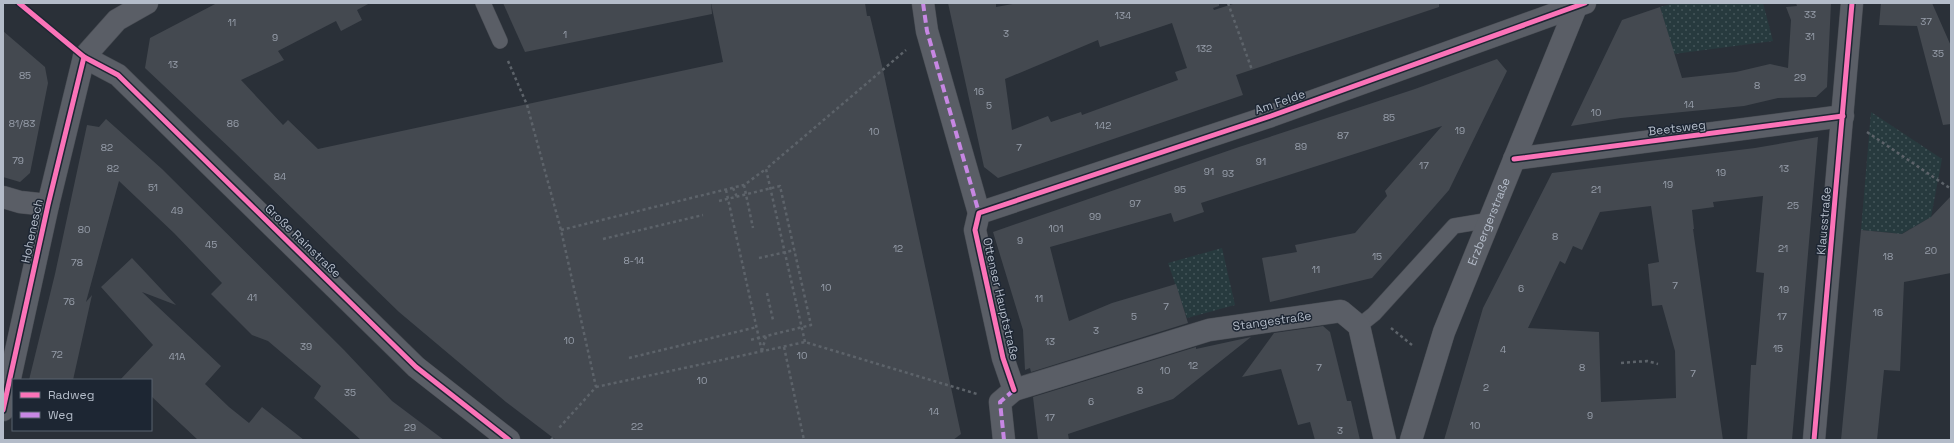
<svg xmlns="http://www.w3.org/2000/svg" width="1954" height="443" font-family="'Space Grotesk',sans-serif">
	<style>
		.grass { fill: url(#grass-dots) }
		.building { fill: #444950; fill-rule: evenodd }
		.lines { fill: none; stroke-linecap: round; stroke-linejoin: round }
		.service-casing { stroke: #484c53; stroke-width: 16 }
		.pedestrian-casing { stroke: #484c53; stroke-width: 23 }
		.minor-casing { stroke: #484c53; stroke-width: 23 }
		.path { stroke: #5d636a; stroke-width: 2.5; stroke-dasharray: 3 3; stroke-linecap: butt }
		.service { stroke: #5a5e66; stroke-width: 15 }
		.pedestrian { stroke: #5a5e66; stroke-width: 22 }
		.minor { stroke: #5a5e66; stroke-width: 22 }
		.quiet { stroke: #c787e3; stroke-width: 4; stroke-dasharray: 8 4; stroke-linecap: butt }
		.cycleway-casing { stroke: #1d2633; stroke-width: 8 }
		.cycleway { stroke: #fb73b8; stroke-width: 5 }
		.labels { text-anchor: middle; stroke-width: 3; stroke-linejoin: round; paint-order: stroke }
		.number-label { font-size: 10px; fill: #989fab }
		.street-label { font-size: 12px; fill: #b4bcc9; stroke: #1d2633 }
	</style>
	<defs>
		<pattern id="grass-dots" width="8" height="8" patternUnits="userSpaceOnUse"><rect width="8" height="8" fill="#273a3e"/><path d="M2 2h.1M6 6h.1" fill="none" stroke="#445559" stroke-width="1.8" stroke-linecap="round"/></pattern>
	</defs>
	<rect width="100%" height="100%" fill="#2a3038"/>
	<g class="grass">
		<polygon points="1674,3 1763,3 1773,41 1674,54 1660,7"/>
		<polygon points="1871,112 1942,159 1931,217 1898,236 1894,233 1861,230"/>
		<polygon points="1222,248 1235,305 1187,318 1168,263"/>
	</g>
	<g class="building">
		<polygon points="217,3 370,3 357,10 362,20 341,31 336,21 278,51 284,60 241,80 283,125 288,120 318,149 723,62 711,3 865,3 867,16 870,16 883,70 961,434 953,440 556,440 506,402 399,312 232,150 145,68 150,38"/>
		<polygon points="503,3 711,3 712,14 525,52"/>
		<path d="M948,3H996V7L1018,3H1219V6L1213,8L1214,10L1236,3H1439V7L1236,75L1243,95L998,178L984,167ZM1172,23L1187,68L1175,72L1178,80L1082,115L1081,112L1051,122L1048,116L1012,130L1005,79L1098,40L1100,47Z"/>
		<polygon points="1796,3 1831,3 1827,87 1816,97 1778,98 1744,106 1621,118 1571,126 1622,20 1660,7 1682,78 1736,72 1770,64 1788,68 1791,20 1786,7 1797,6"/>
		<polygon points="1881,3 1932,3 1951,46 1951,124 1943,125 1917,26 1879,25"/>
		<polygon points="3,31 45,67 48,83 30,173 20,182 3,177"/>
		<polygon points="1497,59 1507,71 1449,190 1372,278 1270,302 1262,258 1297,252 1295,245 1355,233 1387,196 1385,191 1442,126 1201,203 1204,212 1174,222 1171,213 1050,247 1069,321 1112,303 1176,284 1188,323 1031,372 1030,368 1025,370 1023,330 993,232 1239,147 1415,89"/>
		<polygon points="106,119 162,169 344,350 392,401 444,440 361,440 314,398 321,386 268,341 252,335 211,294 222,283 174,233 119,181 86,302 92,295 73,380 29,380 55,274 87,125 99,127"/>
		<path d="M1818,137L1792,440H1747L1751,365H1756L1764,273L1756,272L1763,196L1713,202L1714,207L1692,210L1694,229H1693L1723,440H1444L1483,308L1552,173L1755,148ZM1651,206L1659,262L1648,264L1652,306L1662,305L1675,351L1676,398L1601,402L1599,332L1528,328L1560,261L1565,264L1573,246L1582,250L1600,212Z"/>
		<polygon points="1951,196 1951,273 1904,282 1900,371 1884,370 1877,440 1841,440 1861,230 1902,234 1931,217"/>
		<polygon points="132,258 176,305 142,292 221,366 205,384 229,407 249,423 262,407 304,440 198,440 151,396 151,380 120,380 153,345 101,287"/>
		<polygon points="1323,326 1330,332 1347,401 1351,401 1360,440 1315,440 1310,422 1298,425 1281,369 1242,377 1274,333"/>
		<polygon points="1251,337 1173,399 1068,434 1069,440 1038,440 1033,397 1196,347 1196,349"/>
	</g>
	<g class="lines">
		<g class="service-casing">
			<g id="service">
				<polyline points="483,3 500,41"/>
				<polyline points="1359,326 1374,314 1454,226 1490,220"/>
			</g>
		</g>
		<g class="pedestrian-casing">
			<g id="pedestrian">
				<polyline points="923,3 927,31 979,213"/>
				<polyline points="1004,440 1000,402 1014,390"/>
			</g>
		</g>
		<g class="minor-casing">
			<g id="minor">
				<polyline points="84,57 118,75 416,367 509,440"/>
				<polyline points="1514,159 1843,116"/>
				<polyline points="3,197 20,202 48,205"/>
				<polyline points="3,410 48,205 84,57 117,20 147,3"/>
				<polyline points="1385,440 1359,326 1341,311 1209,330 1014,390 1003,358 975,230 979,213 1271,116 1585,3"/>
				<path id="s1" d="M1411,440L1444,332L1576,7"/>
				<polyline points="1814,440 1852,3"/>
			</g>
		</g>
		<g class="path">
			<polyline points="1228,3 1252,70"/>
			<polyline points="508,61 527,105 561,230 596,387 559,428"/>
			<polyline points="1867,132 1951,189"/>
			<polyline points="744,185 753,228"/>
			<polyline points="733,188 737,197"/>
			<polyline points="726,190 762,352"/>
			<polyline points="719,201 780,186 811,325 750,340"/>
			<polyline points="561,230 744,185 766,169"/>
			<polyline points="603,239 703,215"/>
			<polyline points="759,258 795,250"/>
			<polyline points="767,293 773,320"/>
			<polyline points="1391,328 1412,345"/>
			<polyline points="805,342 766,169 906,50"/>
			<polyline points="784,347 804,440"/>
			<polyline points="762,351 766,336"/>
			<polyline points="629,358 757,327"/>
			<polyline points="1621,363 1647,361 1658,364"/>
			<polyline points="596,387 805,342 977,394"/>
			<polyline points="551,440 553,438"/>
		</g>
		<use href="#service" class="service"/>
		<use href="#pedestrian" class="pedestrian"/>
		<use href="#minor" class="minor"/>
		<g class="quiet">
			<polyline points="923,3 927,31 979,213"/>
			<polyline points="1004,440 1000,402 1014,390"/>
		</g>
		<g class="cycleway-casing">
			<g id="cycleway">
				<polyline points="19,3 84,57 118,75 416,367 509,440"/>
				<polyline points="1514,159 1843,116"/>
				<polyline points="1014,390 1003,358 975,230 979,213 1271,116 1585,3"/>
				<polyline points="3,410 48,205 84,57"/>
				<polyline points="1814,440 1852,3"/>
			</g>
		</g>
		<use href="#cycleway" class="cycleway"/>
	</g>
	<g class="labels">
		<g class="number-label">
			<text x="1810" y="18">33</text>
			<text x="1123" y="19">134</text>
			<text x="1926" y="25">37</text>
			<text x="232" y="26">11</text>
			<text x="1006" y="37">3</text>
			<text x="565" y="38">1</text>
			<text x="1810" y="40">31</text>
			<text x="275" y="41">9</text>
			<text x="1204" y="52">132</text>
			<text x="1938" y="57">35</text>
			<text x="173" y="68">13</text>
			<text x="25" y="79">85</text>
			<text x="1800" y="81">29</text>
			<text x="1757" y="89">8</text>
			<text x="979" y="95">16</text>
			<text x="1689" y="108">14</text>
			<text x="989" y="109">5</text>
			<text x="1596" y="116">10</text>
			<text x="1389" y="121">85</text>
			<text x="22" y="127">81/83</text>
			<text x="233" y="127">86</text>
			<text x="1103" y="129">142</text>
			<text x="1460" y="134">19</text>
			<text x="874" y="135">10</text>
			<text x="1343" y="139">87</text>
			<text x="1301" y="150">89</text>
			<text x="107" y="151">82</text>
			<text x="1019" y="151">7</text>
			<text x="18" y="164">79</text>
			<text x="1261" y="165">91</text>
			<text x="1424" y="169">17</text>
			<text x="113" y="172">82</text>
			<text x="1784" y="172">13</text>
			<text x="1209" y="175">91</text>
			<text x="1721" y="176">19</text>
			<text x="1228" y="177">93</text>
			<text x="280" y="180">84</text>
			<text x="1668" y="188">19</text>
			<text x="153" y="191">51</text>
			<text x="1180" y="193">95</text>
			<text x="1596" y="193">21</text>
			<text x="1135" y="207">97</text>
			<text x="1793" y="209">25</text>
			<text x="177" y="214">49</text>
			<text x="1095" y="220">99</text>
			<text x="1056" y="232">101</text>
			<text x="84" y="233">80</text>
			<text x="1555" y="240">8</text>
			<text x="1020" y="244">9</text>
			<text x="211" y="248">45</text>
			<text x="898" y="252">12</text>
			<text x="1783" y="252">21</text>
			<text x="1931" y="254">20</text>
			<text x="1377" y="260">15</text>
			<text x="1888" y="260">18</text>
			<text x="634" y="264">8-14</text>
			<text x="77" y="266">78</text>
			<text x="1316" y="273">11</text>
			<text x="1675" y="289">7</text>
			<text x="826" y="291">10</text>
			<text x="1521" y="292">6</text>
			<text x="1784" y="293">19</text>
			<text x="252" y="301">41</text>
			<text x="1039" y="302">11</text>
			<text x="69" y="305">76</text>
			<text x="1166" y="310">7</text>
			<text x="1878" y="316">16</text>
			<text x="1134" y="320">5</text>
			<text x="1782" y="320">17</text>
			<text x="1096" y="334">3</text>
			<text x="569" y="344">10</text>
			<text x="1050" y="345">13</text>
			<text x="306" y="350">39</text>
			<text x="1778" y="352">15</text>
			<text x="1503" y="353">4</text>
			<text x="57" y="358">72</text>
			<text x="802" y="359">10</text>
			<text x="177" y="360">41A</text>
			<text x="1193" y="369">12</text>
			<text x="1319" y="371">7</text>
			<text x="1582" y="371">8</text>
			<text x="1165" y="374">10</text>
			<text x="1693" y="377">7</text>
			<text x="702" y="384">10</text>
			<text x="1486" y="391">2</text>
			<text x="1140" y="394">8</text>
			<text x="350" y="396">35</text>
			<text x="1091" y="405">6</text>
			<text x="934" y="415">14</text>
			<text x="1590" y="419">9</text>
			<text x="1050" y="421">17</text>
			<text x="1475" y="429">10</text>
			<text x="637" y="430">22</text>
			<text x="410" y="431">29</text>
			<text x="1340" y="434">3</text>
		</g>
		<g class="street-label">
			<text transform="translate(1280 102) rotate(-19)" y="4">Am Felde</text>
			<text transform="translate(1677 128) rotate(-7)" y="4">Beetsweg</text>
			<text transform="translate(1824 221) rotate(-85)" y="4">Klausstraße</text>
			<text dy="4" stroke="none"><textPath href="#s1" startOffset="232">Erzbergerstraße</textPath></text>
			<text transform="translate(32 231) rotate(-78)" y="4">Hohenesch</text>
			<text transform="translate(303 241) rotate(44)" y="4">Große Rainstraße</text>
			<text transform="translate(1001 299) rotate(77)" y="4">Ottenser Hauptstraße</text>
			<text transform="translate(1272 321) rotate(-8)" y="4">Stangestraße</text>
		</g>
	</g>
	<rect width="1954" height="443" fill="none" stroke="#b4bcc9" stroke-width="8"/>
	<rect x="12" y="379" width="140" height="52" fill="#1d2633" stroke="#59626f"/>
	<rect x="20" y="392" width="20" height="6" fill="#fb73b8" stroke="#59626f"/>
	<text x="48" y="399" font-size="12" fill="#b4bcc9">Radweg</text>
	<rect x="20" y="412" width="20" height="6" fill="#c787e3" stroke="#59626f"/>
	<text x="48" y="419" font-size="12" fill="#b4bcc9">Weg</text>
</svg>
